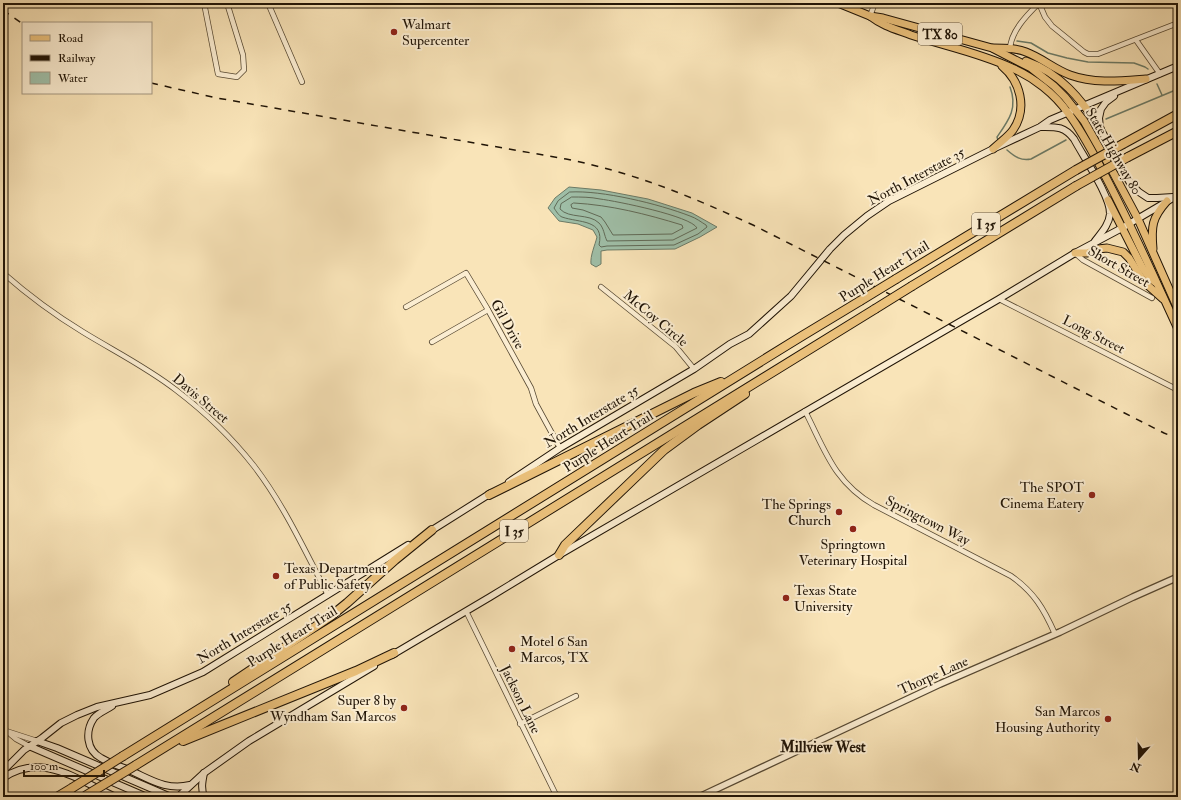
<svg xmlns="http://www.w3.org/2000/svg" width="1181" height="800" font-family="'IM FELL Double Pica',serif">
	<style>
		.water { fill: #9fbfa8; stroke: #6c7b67 }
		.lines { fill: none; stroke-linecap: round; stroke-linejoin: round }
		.shore { stroke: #606a57; stroke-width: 1 }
		.stream { stroke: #6c7b67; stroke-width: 1.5 }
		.minor-casing { stroke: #564832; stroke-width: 6 }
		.tertiary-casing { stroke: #564832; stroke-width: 8 }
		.secondary-casing { stroke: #201406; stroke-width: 8 }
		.primary-casing { stroke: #201406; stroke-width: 9 }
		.motorway-casing { stroke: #201406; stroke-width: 10 }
		.minor { stroke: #fbedd1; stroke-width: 4.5 }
		.tertiary { stroke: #fbedd1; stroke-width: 5.5 }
		.secondary { stroke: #fbedd1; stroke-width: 6 }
		.primary { stroke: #ecc27c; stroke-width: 7 }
		.motorway { stroke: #ecc27c; stroke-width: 8 }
		.rail { stroke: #201406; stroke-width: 1.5; stroke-dasharray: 7 7; stroke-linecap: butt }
		.motorway-bridge-casing { stroke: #201406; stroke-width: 10; stroke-linecap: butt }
		.motorway-bridge { stroke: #ecc27c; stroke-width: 8 }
		.poi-dot { fill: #8f2418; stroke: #fbedd1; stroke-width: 1.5 }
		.labels { text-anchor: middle; stroke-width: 4; stroke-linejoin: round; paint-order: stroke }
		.shield { fill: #fbedd1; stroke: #625543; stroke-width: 1 }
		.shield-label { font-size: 13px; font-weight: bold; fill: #201406 }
		.poi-label { font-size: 14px; fill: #201406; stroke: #fbedd1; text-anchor: start }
		.street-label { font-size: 14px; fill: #201406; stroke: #fbedd1 }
		.neighbourhood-label { font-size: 15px; font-weight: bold; fill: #201406; stroke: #fbedd1 }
	</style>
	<rect width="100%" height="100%" fill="#f9e4b8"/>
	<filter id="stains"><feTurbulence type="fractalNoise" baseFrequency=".005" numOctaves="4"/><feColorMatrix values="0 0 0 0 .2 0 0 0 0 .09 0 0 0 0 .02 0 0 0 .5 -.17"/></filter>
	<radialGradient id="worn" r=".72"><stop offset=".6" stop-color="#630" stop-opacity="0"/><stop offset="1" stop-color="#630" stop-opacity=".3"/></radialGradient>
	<path class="water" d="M569,187L601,190L648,199L692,213L717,227L700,237L675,249L607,250L601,251V264L596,267L591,264C590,256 595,245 597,237L593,230L578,224L559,221L548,208L555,198Z"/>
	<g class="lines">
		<g class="shore">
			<path d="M570,192C602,190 659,204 690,216C696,218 701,222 706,225L707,227L698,234L674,245L607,246L601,247L599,245C605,219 579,223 562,217C559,216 556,211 554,208L558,201Z"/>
			<path d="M572,197C581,197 591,197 600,199C616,201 691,216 697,228L673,240L607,241C604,235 604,228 599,223C589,213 569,219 560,209L561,204Z"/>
			<path d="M574,203C611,205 646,214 682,225L683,228L672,234L613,235L605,222L601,217L583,210L572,208L571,205Z"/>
		</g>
		<g class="stream">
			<polyline points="1017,41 1031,43 1048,53 1067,58 1088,62 1134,63 1145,67 1148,69"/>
			<polyline points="1157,84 1162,95"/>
			<polyline points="1106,119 1178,89"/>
			<path d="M998,140L997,137C1009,120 1018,108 1010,87"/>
			<path d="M1007,150C1015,157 1021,161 1031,159L1066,140"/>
		</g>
		<g class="minor-casing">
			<g id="minor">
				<polyline points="204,3 218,74 237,77 244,70 243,55 227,3"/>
				<polyline points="268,3 302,82"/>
				<polyline points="1039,3 1045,17 1052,26 1084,52 1088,54 1098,54 1178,23"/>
				<polyline points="870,16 875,3"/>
				<polyline points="1136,40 1160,74"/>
				<path d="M1010,50C1010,32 1027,15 1039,3"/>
				<polyline points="1075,253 1083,260 1152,298"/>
				<path d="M3,273C28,295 55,315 83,332C114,351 148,368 176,390C205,412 232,438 254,466C284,505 305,551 328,595"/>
				<polyline points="601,287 676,347 694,369"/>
				<polyline points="999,299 1178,390"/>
				<polyline points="406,307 466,273 487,308 531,388 536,404 560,448"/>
				<polyline points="432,342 488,310"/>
				<path d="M805,411C825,450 834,482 874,505L1011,576C1034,592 1044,609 1055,634"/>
				<polyline points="1174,579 1178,587"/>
				<polyline points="466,611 557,797"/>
				<polyline points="520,724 576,696"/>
				<polyline points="3,730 37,741"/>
				<polyline points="10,734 16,739 29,746"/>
			</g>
		</g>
		<g class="tertiary-casing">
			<polyline id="tertiary" points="699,797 940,684 1060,632 1133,597 1178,577"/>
		</g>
		<g class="secondary-casing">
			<g id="secondary">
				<polyline points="1114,96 1106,102 1101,109 1099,118 1100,128 1130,183 1139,192 1148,198 1157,198 1173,197"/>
				<path d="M1041,127C1056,127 1064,126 1074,139C1083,156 1111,197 1110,214C1109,225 1101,233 1095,241"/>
				<polyline points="509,482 560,448 694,369 730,344 749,334 791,296 830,249 844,235 867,216 889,201 993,149 1040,127 1050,120 1178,66"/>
				<polyline points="429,532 491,493"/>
				<polyline points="392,655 490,597 559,555 999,299 1075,253 1122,228 1178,195"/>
				<path d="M112,706C106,710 98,713 94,718C85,731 86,750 101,758C109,763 120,766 129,770C150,779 166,791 190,785"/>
				<polyline points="37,741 57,748 171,797"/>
				<polyline points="29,746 147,797"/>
				<polyline points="3,771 24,750 42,738 61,723 77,715 97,707 150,695 203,672 408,545"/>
				<path d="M204,773C202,783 201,788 204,797"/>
				<path d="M3,778C42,751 79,781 116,797"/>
				<polyline points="178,797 204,773 249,741 374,666"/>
			</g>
		</g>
		<g class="primary-casing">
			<g id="primary">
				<polyline points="838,3 870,16 883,18 992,48 1031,68 1054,86 1065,97 1084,121 1114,174 1138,219 1178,309"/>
				<path d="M870,16C883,26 895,29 911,35C945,46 980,53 1012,68C1033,77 1055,94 1068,113C1081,130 1091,149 1101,168C1129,220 1153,275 1178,329"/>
				<path d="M993,48C1005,48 1016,48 1026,52C1042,58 1054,69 1070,75C1095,84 1120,81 1146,79"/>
				<path d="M1026,61C1060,73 1081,99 1100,128"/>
				<path d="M993,149C999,143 1008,137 1013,130C1028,108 1020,81 1002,66"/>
				<polyline points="1108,200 1142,267 1149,277 1155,282"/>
				<path d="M1153,249C1151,226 1152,218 1167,201"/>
				<polyline points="1075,253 1087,253 1098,249 1107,248 1123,252 1129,258 1144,282 1163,299"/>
			</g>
		</g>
		<g class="motorway-casing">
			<g id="motorway">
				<polyline points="1123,144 1178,114"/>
				<polyline points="1128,157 1178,131"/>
				<polyline points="896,279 1076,170"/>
				<polyline points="912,286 1076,186"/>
				<polyline points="489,495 694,393 721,382"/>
				<polyline points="559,555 565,545 664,450 698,425 745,394"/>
				<polyline points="233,682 331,616 347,603 395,560 432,530"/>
				<polyline points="183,741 356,671 394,653"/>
				<polyline points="123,756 802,336 860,301"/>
				<polyline points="136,765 875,309"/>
				<polyline points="57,797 72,788"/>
			</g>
		</g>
		<use href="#minor" class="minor"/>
		<use href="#tertiary" class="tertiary"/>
		<use href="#secondary" class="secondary"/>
		<use href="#primary" class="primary"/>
		<use href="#motorway" class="motorway"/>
		<g class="rail">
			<polyline points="3,10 23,24"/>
			<path d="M151,83L217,98L566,159C635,173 690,196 753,225L1164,433L1178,439"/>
		</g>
		<g class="motorway-bridge-casing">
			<g id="motorway-bridge">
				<polyline points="1076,170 1123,144"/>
				<polyline points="1076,186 1128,157"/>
				<polyline points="860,301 896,279"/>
				<polyline points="875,309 912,286"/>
				<polyline points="72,788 123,756"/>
				<polyline points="85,796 136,765"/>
			</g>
		</g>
		<use href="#motorway-bridge" class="motorway-bridge"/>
	</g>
	<g class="poi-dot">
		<circle cx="394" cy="32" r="4"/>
		<circle cx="1092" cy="495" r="4"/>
		<circle cx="839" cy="512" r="4"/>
		<circle cx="853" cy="529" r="4"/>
		<circle cx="276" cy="576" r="4"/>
		<circle cx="786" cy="598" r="4"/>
		<circle cx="512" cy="649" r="4"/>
		<circle cx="404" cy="708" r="4"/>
		<circle cx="1108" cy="719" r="4"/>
	</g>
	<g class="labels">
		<g class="shield">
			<rect x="918" y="23" width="44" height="22" rx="3"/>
			<rect x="972" y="213" width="28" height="22" rx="3"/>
			<rect x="500" y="520" width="28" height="22" rx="3"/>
		</g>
		<g class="shield-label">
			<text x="940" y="39">TX 80</text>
			<text x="986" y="229">I 35</text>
			<text x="514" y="536">I 35</text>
		</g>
		<g class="poi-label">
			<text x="402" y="29">Walmart<tspan x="402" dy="16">Supercenter</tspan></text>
			<text x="1084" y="492" text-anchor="end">The SPOT<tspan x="1084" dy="16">Cinema Eatery</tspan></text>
			<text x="831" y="509" text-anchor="end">The Springs<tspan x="831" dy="16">Church</tspan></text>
			<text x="853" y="549" text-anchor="middle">Springtown<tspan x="853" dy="16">Veterinary Hospital</tspan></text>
			<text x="284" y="573">Texas Department<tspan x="284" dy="16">of Public Safety</tspan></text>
			<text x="794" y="595">Texas State<tspan x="794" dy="16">University</tspan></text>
			<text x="520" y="646">Motel 6 San<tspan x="520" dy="16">Marcos, TX</tspan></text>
			<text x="396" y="705" text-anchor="end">Super 8 by<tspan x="396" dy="16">Wyndham San Marcos</tspan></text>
			<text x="1100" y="716" text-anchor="end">San Marcos<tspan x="1100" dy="16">Housing Authority</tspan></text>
		</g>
		<g class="street-label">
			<text transform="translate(1114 151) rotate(60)" y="5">State Highway 80</text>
			<text transform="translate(916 176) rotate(-28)" y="5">North Interstate 35</text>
			<text transform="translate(1119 266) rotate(30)" y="5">Short Street</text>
			<text transform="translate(884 271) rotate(-32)" y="5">Purple Heart Trail</text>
			<text transform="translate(656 318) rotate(40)" y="5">McCoy Circle</text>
			<text transform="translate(508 324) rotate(61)" y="5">Gil Drive</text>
			<text transform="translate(1094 334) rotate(27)" y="5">Long Street</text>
			<text transform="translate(201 398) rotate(40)" y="5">Davis Street</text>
			<text transform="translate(591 416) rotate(-31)" y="5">North Interstate 35</text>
			<text transform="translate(608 441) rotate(-32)" y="5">Purple Heart Trail</text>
			<text transform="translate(928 520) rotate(27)" y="5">Springtown Way</text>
			<text transform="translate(244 632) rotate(-31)" y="5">North Interstate 35</text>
			<text transform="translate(292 636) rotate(-32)" y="5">Purple Heart Trail</text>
			<text transform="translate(933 675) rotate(-24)" y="5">Thorpe Lane</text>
			<text transform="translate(521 699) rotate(64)" y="5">Jackson Lane</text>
		</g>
		<g class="neighbourhood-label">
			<text x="823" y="752">Millview West</text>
		</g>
	</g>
	<rect width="1181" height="800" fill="none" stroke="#f9e4b8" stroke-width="16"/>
	<rect x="4" y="4" width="1173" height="792" fill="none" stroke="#201406" stroke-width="2"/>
	<rect x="8" y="8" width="1165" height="784" fill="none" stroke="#201406"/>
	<rect x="22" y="22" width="130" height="72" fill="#fbedd1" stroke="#a39680"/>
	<rect x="30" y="35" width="20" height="6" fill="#ecc27c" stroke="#a39680"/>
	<text x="58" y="42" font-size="12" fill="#201406">Road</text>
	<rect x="30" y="55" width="20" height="6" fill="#201406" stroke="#a39680"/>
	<text x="58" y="62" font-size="12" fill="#201406">Railway</text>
	<rect x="30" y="72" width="20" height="12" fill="#9fbfa8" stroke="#a39680"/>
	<text x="58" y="82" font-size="12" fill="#201406">Water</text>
	<g transform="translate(1139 758) rotate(200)" stroke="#fbedd1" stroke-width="3" paint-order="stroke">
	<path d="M0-3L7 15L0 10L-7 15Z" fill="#201406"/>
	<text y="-6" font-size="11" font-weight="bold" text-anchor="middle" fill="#201406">N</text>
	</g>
	<path d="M24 770v6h80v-6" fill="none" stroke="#201406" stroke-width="2"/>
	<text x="30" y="770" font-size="12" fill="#201406" stroke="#fbedd1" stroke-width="3" paint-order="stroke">100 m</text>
	<rect width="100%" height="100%" filter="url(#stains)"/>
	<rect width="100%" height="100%" fill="url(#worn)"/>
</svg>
